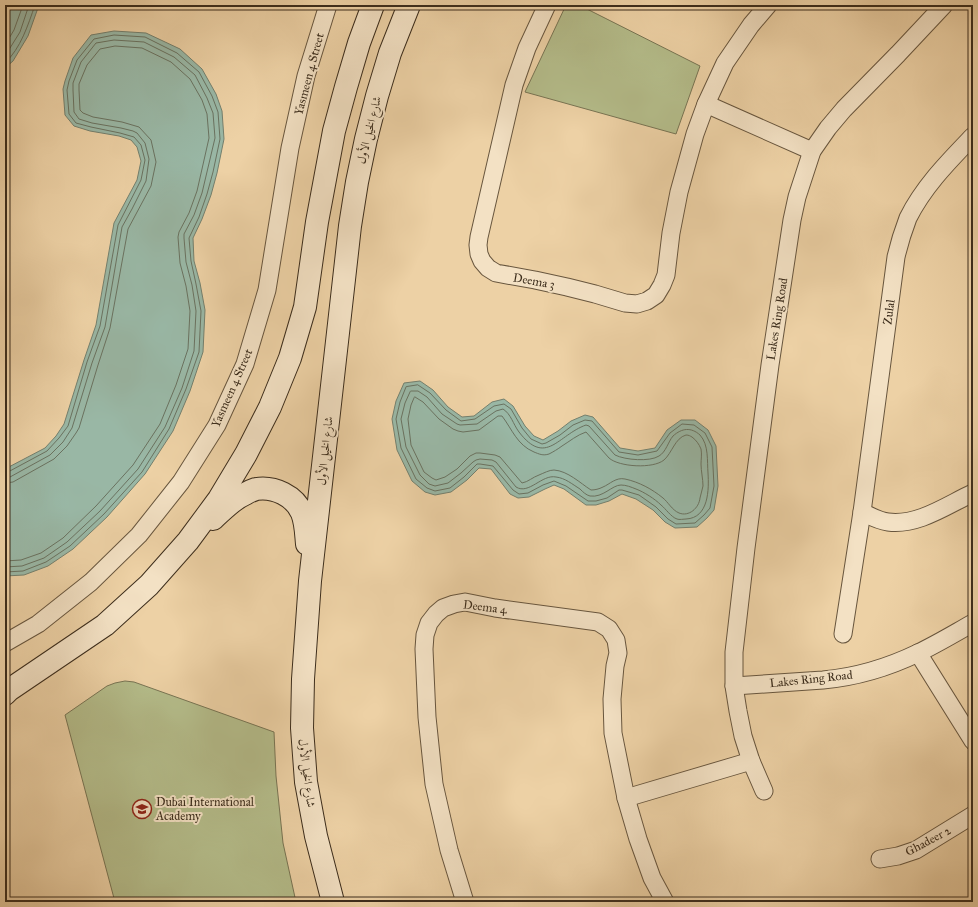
<svg xmlns="http://www.w3.org/2000/svg" width="978" height="907" font-family="'IM FELL Great Primer',Amiri,serif">
	<style>
		.green { fill: #b4bc8a; stroke: #787453 }
		.water { fill: #99b7a5; stroke: #74806e }
		.lines { fill: none; stroke-linecap: round; stroke-linejoin: round }
		.shore { stroke: #6a7260; stroke-width: 1 }
		.minor-casing { stroke: #68563e; stroke-width: 19 }
		.secondary-casing { stroke: #3c2d1c; stroke-width: 24 }
		.minor { stroke: #f3e1c4; stroke-width: 17 }
		.secondary { stroke: #f3e1c4; stroke-width: 22 }
		.labels { text-anchor: middle; stroke-width: 4; stroke-linejoin: round; paint-order: stroke }
		.street-label { font-size: 12px; fill: #3c2d1c; stroke: #f3e1c4 }
		.poi-label { font-size: 12px; fill: #3c2d1c; stroke: #f3e1c4; text-anchor: start }
	</style>
	<rect width="100%" height="100%" fill="#edd1a5"/>
	<filter id="stains"><feTurbulence type="fractalNoise" baseFrequency=".005" numOctaves="4"/><feColorMatrix values="0 0 0 0 .2 0 0 0 0 .09 0 0 0 0 .02 0 0 0 .5 -.17"/></filter>
	<radialGradient id="worn" r=".72"><stop offset=".6" stop-color="#630" stop-opacity="0"/><stop offset="1" stop-color="#630" stop-opacity=".3"/></radialGradient>
	<g class="green">
		<polygon points="566,5 579,5 700,66 676,134 525,92"/>
		<polygon points="125,681 134,682 274,732 276,776 283,843 296,902 115,902 65,715 107,686 115,683"/>
	</g>
	<g class="water">
		<polygon points="5,5 39,5 28,36 13,61 5,68"/>
		<polygon points="114,31 146,33 180,49 202,69 216,94 222,111 224,139 217,173 211,195 202,219 193,238 194,261 200,283 205,310 203,352 190,391 173,431 145,474 107,517 73,549 48,566 24,575 5,576 5,469 45,448 56,436 64,424 84,360 96,325 114,223 137,180 141,161 137,147 131,140 119,136 90,131 74,126 65,115 63,89 65,81 73,58 91,35"/>
		<polygon points="420,381 433,390 448,407 462,417 474,416 492,402 504,399 513,406 525,426 534,436 543,440 558,431 571,421 585,415 593,417 620,448 638,451 655,448 667,430 681,420 695,420 708,430 716,446 718,486 714,510 707,518 697,527 675,528 665,522 653,510 636,499 622,494 609,501 596,505 586,505 564,489 554,485 545,489 529,497 518,498 510,494 491,469 479,468 467,480 451,492 435,495 425,492 412,481 397,450 392,419 396,401 404,383"/>
	</g>
	<g class="lines">
		<g class="shore">
			<polyline points="5,45 14,30 23,5"/>
			<polyline points="5,56 20,32 29,5"/>
			<path d="M5,63C21,48 28,25 35,5"/>
			<polygon points="418,385 430,393 446,410 461,421 475,419 494,406 504,404 511,409 522,428 531,439 542,444 546,443 560,435 573,425 585,420 592,421 619,452 638,455 657,451 670,433 682,424 694,425 705,433 712,447 714,486 710,508 704,515 695,523 676,524 668,519 656,507 639,495 622,490 619,490 607,498 596,501 588,501 566,486 554,481 543,485 528,493 519,494 513,490 493,466 480,464 477,464 464,477 450,488 435,491 427,488 416,479 401,448 396,419 400,402 406,387"/>
			<path d="M411,391H418L427,397L442,414L457,424L460,425L477,424L496,411L503,409C511,414 513,424 519,432C546,467 558,435 586,425L589,426L615,455C625,460 650,462 659,456C666,452 668,442 673,436C682,428 691,427 700,435C709,445 707,461 708,473C709,489 709,518 686,519C684,519 679,520 677,519C671,517 666,509 661,505C655,499 644,492 636,489C631,487 626,485 621,485C612,485 603,498 590,496C586,495 583,492 580,489C572,484 565,478 556,477C542,474 529,495 516,487L496,462L492,460L480,459L476,460L473,462L461,473L448,483L435,486L429,484L420,475L406,447L401,419L405,403L410,392Z"/>
			<path d="M415,397L423,402L439,419L453,429L458,431L463,432L479,430L498,416H502C512,429 517,445 534,452C539,454 543,456 549,454C553,452 558,449 562,446C570,441 577,435 586,432L609,458C619,467 653,469 664,460C672,453 675,438 686,435C689,435 690,436 692,437C696,440 699,444 701,449C702,454 701,460 701,464C701,471 703,479 703,486C702,490 701,494 700,498C699,508 689,517 679,513C672,510 668,502 663,498C652,489 639,482 625,479C616,477 610,484 603,487C599,489 595,490 591,490C580,483 568,471 554,470C549,470 544,473 539,475C533,477 528,482 522,483L500,457L495,455L480,453H476L470,456L457,469L445,477L436,480L432,478L424,472L411,445L408,419L411,405L414,398Z"/>
			<polyline points="5,472 8,472 47,451 59,438 68,426 87,362 100,326 118,225 141,180 145,160 141,145 134,137 120,133 91,127 76,123 69,114 67,90 69,81 77,60 94,39 114,35 145,37 177,53 199,72 212,96 218,112 220,139 213,172 207,194 199,217 189,238 191,261 196,284 201,311 199,352 186,389 169,429 142,472 104,514 70,546 46,562 23,571 5,572"/>
			<polyline points="5,477 10,477 50,455 63,442 72,428 92,363 105,327 122,227 132,209 146,181 149,159 145,143 137,133 133,131 121,128 92,123 79,119 74,112 73,90 73,83 81,62 96,43 114,40 144,42 174,57 195,75 207,98 213,113 215,138 202,193 194,215 184,234 184,238 186,262 192,285 196,311 194,351 182,388 165,427 138,469 100,511 67,542 44,558 22,566 5,567"/>
			<polyline points="5,483 13,482 54,459 67,446 76,433 79,428 98,365 110,328 128,229 151,186 156,162 151,140 139,127 122,122 93,117 83,113 80,110 79,90 79,84 87,65 100,49 115,46 142,48 171,62 190,79 202,100 207,114 209,138 202,169 197,191 189,213 179,232 178,237 180,263 186,286 190,311 188,349 176,385 160,424 133,465 96,506 63,538 41,553 21,560 5,561"/>
		</g>
		<g class="minor-casing">
			<g id="minor">
				<polyline points="547,5 527,48 514,85 479,237 478,245 479,254 482,261 488,268 496,273 535,280 567,287 595,294 625,303 637,304 647,301 656,295 662,285 666,275 671,233 679,192 695,134 706,104 725,63 751,25 768,5"/>
				<polyline points="706,104 812,151"/>
				<path d="M862,512C870,516 879,521 888,522C918,526 947,505 973,493"/>
				<path d="M843,634L862,512L896,257C899,244 903,231 908,218C924,186 949,161 973,136"/>
				<polyline points="5,643 38,624 91,582 139,535 181,482 217,425 245,364 267,290 290,148 306,76 328,5"/>
				<polyline points="918,653 973,741"/>
				<path d="M734,686L823,680C856,677 889,667 918,653C937,644 955,633 973,623"/>
				<polyline points="764,791 751,761 743,736 738,711 734,686 734,652 746,548 770,365 792,220 797,197 812,151 828,128 844,109 898,54 944,5"/>
				<polyline points="626,798 751,761"/>
				<polyline points="880,859 898,856 916,850 973,815"/>
				<polyline points="465,902 449,850 434,784 427,717 424,649 425,635 429,623 436,614 443,608 454,604 465,602 495,608 598,622 609,629 616,640 618,653 615,666 612,699 613,733 626,798 638,839 652,878 665,902"/>
			</g>
		</g>
		<g class="secondary-casing">
			<g id="secondary">
				<path d="M213,519C223,510 233,499 245,494C248,492 253,490 256,489C274,486 295,496 302,513C306,523 306,534 307,544"/>
				<polyline points="5,694 9,690 105,625 149,585 188,541 219,499 246,454 270,407 290,358 305,307 317,222 334,131 346,87 359,43 373,5"/>
				<polyline points="333,902 316,836 306,782 302,728 303,679 310,581 340,315 350,226 357,182 366,139 377,96 390,53 409,5"/>
			</g>
		</g>
		<use href="#minor" class="minor"/>
		<use href="#secondary" class="secondary"/>
	</g>
	<defs>
		<g id="school-ring" transform="scale(1)"><circle r="9.5" fill="#f3e1c4" stroke="#8f2418" stroke-width="1.5"/><path d="M0-5L7-2L0 1L-7-2ZM-4 1L0 2.5L4 1V4Q0 6-4 4Z" fill="#8f2418"/></g>
	</defs>
	<g fill-rule="evenodd">
		<use href="#school-ring" x="142" y="809"/>
	</g>
	<g class="labels">
		<g class="street-label">
			<text transform="translate(309 74) rotate(-75)" y="4">Yasmeen 4 Street</text>
			<text transform="translate(369 130) rotate(-76)" y="4">شارع الخيل الأول</text>
			<text transform="translate(534 281) rotate(10)" y="4">Deema 3</text>
			<text transform="translate(889 312) rotate(-82)" y="4">Zulal</text>
			<text transform="translate(777 319) rotate(-81)" y="4">Lakes Ring Road</text>
			<text transform="translate(232 388) rotate(-66)" y="4">Yasmeen 4 Street</text>
			<text transform="translate(325 451) rotate(-84)" y="4">شارع الخيل الأول</text>
			<text transform="translate(485 607) rotate(7)" y="4">Deema 4</text>
			<text transform="translate(811 679) rotate(-6)" y="4">Lakes Ring Road</text>
			<text transform="translate(307 773) rotate(83)" y="4">شارع الخيل الأول</text>
			<text transform="translate(928 841) rotate(-28)" y="4">Ghadeer 2</text>
		</g>
		<g class="poi-label">
			<text x="156" y="806">Dubai International<tspan x="156" dy="14">Academy</tspan></text>
		</g>
	</g>
	<rect width="978" height="907" fill="none" stroke="#edd1a5" stroke-width="20"/>
	<rect x="6" y="6" width="966" height="895" fill="none" stroke="#3c2d1c" stroke-width="2"/>
	<rect x="10" y="10" width="958" height="887" fill="none" stroke="#3c2d1c"/>
	<rect width="100%" height="100%" filter="url(#stains)"/>
	<rect width="100%" height="100%" fill="url(#worn)"/>
</svg>
